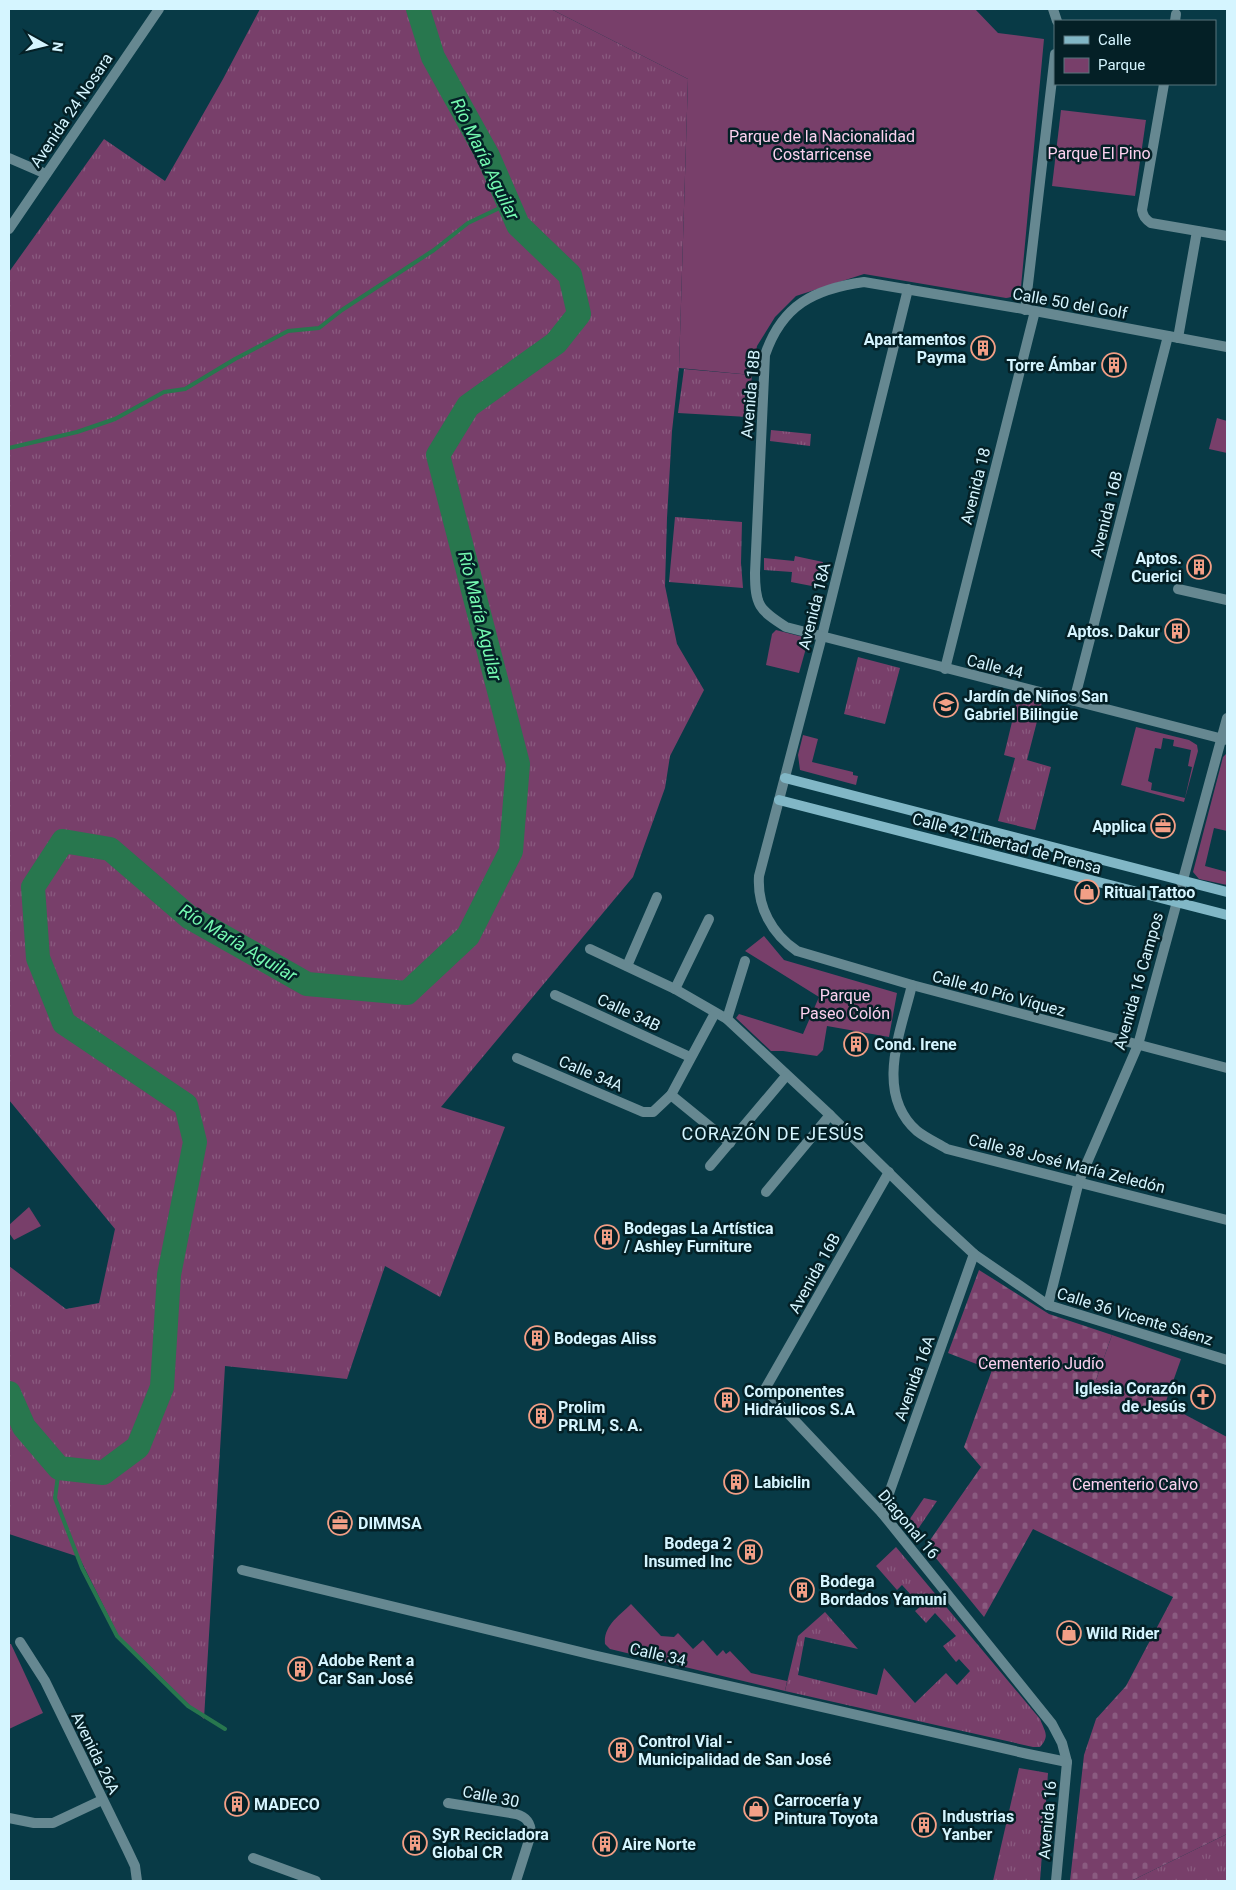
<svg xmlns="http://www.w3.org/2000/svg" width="1236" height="1890" font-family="Roboto,sans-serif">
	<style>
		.grass { fill: url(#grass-tufts) }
		.cemetery { fill: url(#cemetery-stones) }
		.green { fill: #783f6a; fill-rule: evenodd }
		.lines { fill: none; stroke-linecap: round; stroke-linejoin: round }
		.stream { stroke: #28774e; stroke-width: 4 }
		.river { stroke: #28774e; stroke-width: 24 }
		.minor { stroke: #668891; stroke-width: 10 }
		.tertiary { stroke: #668891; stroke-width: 10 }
		.secondary { stroke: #81b7c6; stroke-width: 10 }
		.labels { text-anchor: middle; stroke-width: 5; stroke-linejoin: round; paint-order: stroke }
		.street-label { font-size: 16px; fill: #d5f5ff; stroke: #042026 }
		.park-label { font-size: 16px; fill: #fcd1ef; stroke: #042026 }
		.poi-label { font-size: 16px; font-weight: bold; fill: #d5f5ff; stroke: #042026; text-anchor: start }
		.water-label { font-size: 18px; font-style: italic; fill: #74f8b0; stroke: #042026 }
		.neighbourhood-label { font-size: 18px; letter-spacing: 1px; fill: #d5f5ff; stroke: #042026 }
	</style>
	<defs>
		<pattern id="grass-tufts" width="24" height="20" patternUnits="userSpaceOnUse" patternTransform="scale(1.25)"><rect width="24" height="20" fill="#783f6a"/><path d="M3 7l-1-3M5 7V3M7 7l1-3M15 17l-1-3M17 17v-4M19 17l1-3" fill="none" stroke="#8a5b80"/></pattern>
		<pattern id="cemetery-stones" width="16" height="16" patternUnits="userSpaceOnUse" patternTransform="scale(1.25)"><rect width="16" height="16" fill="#783f6a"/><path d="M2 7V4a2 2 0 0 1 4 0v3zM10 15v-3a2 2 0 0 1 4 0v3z" fill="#8a5b80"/></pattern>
	</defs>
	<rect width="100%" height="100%" fill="#083a46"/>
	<g class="grass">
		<polygon points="260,9 551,9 688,79 679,368 672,431 667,518 665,586 677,644 704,690 670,756 665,788 633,877 441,1107 505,1127 440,1297 385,1266 347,1379 225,1366 204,1719 118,1635 79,1557 9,1534 9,1266 66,1309 99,1303 115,1229 9,1100 9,272 104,139 165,181 223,79"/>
		<polygon points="684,369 752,375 748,417 678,413"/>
		<polygon points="771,430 811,434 810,446 770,441"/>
		<polygon points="675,517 742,522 741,563 743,588 669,582"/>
		<polygon points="795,556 823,562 817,587 791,582 792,572 764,570 764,558 794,561"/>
		<polygon points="858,657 900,668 885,724 844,714"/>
		<polygon points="1018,697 1042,702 1027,760 1051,767 1035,830 998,821 1015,758 1004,755"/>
		<polygon points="924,1498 937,1501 918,1529 909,1520"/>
		<path d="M896,1547L1040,1719C1045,1732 1050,1736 1040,1747H1033L785,1691L798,1636L825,1612L858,1649L805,1637L798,1675L877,1695L884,1668L915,1703L946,1673L957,1685L970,1671L959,1659L956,1662L943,1646L956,1636L935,1613L926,1623L915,1611L921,1606L902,1585L897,1590L876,1566Z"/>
		<polygon points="1019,1768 1048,1773 1040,1881 993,1881"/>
		<polygon points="1227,1834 1227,1881 1131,1881"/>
	</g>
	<polygon class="cemetery" points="979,1270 1049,1314 1112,1335 1096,1380 1165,1404 1227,1437 1227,1834 1131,1881 1070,1881 1084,1755 1096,1719 1126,1686 1173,1597 1033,1529 984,1617 926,1546 981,1467 964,1447 992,1370 948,1353"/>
	<g class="green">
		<path d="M551,9H975L998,33L1044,39L1021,287C1017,294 1014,297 1006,298L864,274L796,296L775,317L757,346L752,375L679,368L688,79Z"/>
		<polygon points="1061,110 1146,120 1135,196 1052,186"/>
		<polygon points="1217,418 1227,421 1227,453 1209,449"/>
		<polygon points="776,630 807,638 808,641 799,673 766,665 772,634"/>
		<path d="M1136,727L1189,740L1197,745L1198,751L1184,802L1121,785ZM1163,738L1174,740L1173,746L1191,750L1188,766L1192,767L1185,798L1151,790L1152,783L1148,781L1155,748L1161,749Z"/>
		<polygon points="803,735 818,739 812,762 853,772 853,775 858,776 856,785 800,770 798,755"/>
		<polygon points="1227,753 1227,831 1214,828 1205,866 1227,872 1227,885 1199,879 1193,872 1223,757"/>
		<polygon points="764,936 784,960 897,993 889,1037 827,1026 823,1050 817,1056 783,1051 771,1051 736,1018 739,1014 803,1034 819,997 745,951"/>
		<polygon points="29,1207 41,1226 14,1240 9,1233 9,1225"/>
		<polygon points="1112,1335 1181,1359 1165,1404 1096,1380"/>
		<path d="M631,1604L661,1636L674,1637L678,1633L693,1649L703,1640L717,1656L723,1650L726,1654L730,1651L751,1673L787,1681L785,1691L610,1649L605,1644C603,1626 620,1615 631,1604Z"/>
		<polygon points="9,1644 11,1644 43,1713 9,1729"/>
	</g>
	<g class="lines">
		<g class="stream">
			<polyline points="9,448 77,432 115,419 164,392 185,389 235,359 288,331 319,328 342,310 434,250 468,223 508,204"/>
			<polyline points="59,1468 55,1498 82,1568 117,1636 188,1706 225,1729"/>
		</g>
		<polyline class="river" points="9,1393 24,1427 59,1468 103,1473 138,1447 162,1387 169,1275 195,1142 186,1105 64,1023 38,958 33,887 63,841 110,849 189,917 307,984 407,993 468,936 511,851 518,764 438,455 468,406 556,343 579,314 570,275 518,225 488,156 433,57 418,9"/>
		<g class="minor">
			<polyline points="1053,9 1057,21"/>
			<polyline points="1175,21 1176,14"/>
			<path d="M1164,84L1142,210C1143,216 1145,219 1151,223L1227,236"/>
			<polyline points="9,158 46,174"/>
			<path d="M908,289L822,636L759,876C757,907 772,934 797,951L912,985L1227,1068"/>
			<polyline points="1025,310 1055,54"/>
			<polyline points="1178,338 1197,231"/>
			<path d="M1227,347L1035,311L864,282C814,289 782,305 765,355L755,573C755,605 759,610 786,627L1227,740"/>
			<polyline points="1178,589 1227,600"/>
			<polyline points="945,669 1035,311"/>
			<polyline points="1074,701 1168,336"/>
			<polyline points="590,949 675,989 727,1019 830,1115 935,1218 974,1254 1048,1305 1227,1360"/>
			<polyline points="627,966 657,897"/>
			<path d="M912,985C901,1031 874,1093 917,1131C926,1138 937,1143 947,1149L1227,1220"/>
			<polyline points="675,989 709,919"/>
			<polyline points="555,995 690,1057"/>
			<polyline points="727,1019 745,961"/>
			<polyline points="517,1058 643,1112 653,1112 671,1095 715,1013"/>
			<polyline points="671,1095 730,1143"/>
			<polyline points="710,1166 786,1076"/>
			<polyline points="889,1172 765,1389 882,1513 1052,1724 1062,1743 1067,1762 1056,1881"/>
			<polyline points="766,1192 830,1115"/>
			<polyline points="1048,1305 1079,1181 1138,1045 1227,718"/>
			<polyline points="882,1513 974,1254"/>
			<polyline points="242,1570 593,1655 1028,1754 1067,1762"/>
			<polyline points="20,1642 45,1681 127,1849 135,1866 137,1881"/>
			<path d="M448,1803L516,1814C527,1817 531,1823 531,1834L516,1881"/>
			<polyline points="9,1818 34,1823 53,1823 102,1800"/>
			<polyline points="253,1858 316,1881"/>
		</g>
		<polyline class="tertiary" points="9,229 159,9"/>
		<g class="secondary">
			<polyline points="785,778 1227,892"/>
			<polyline points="779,800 1227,915"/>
		</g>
	</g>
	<defs>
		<g id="building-ring" transform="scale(1.25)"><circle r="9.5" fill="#042026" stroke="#f39f86" stroke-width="1.5"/><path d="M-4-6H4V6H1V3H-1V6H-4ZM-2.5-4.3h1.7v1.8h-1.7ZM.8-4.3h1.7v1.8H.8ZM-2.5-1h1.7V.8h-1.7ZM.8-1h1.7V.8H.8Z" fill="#f39f86"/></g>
		<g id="school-ring" transform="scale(1.25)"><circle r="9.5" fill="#042026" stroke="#f39f86" stroke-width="1.5"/><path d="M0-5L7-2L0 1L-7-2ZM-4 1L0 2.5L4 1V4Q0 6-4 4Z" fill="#f39f86"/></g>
		<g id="office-ring" transform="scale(1.25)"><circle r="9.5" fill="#042026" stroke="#f39f86" stroke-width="1.5"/><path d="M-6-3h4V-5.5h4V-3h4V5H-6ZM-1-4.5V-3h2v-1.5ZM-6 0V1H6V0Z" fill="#f39f86"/></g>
		<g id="shop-ring" transform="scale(1.25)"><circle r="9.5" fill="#042026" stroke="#f39f86" stroke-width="1.5"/><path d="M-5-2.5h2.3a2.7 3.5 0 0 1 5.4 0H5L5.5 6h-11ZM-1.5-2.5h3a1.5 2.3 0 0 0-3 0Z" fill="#f39f86"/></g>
		<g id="church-ring" transform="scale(1.25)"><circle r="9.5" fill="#042026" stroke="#f39f86" stroke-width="1.5"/><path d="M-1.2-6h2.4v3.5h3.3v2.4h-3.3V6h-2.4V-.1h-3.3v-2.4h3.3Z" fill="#f39f86"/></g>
	</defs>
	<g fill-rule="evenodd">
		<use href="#building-ring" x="983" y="348"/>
		<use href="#building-ring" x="1114" y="365"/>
		<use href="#building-ring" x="1199" y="567"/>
		<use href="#building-ring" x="1177" y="631"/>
		<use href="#school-ring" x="946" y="705"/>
		<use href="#office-ring" x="1163" y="826"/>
		<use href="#shop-ring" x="1087" y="892"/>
		<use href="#building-ring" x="856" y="1044"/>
		<use href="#building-ring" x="607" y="1237"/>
		<use href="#building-ring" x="537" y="1338"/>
		<use href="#church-ring" x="1203" y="1397"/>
		<use href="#building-ring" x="727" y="1400"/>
		<use href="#building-ring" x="541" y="1416"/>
		<use href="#building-ring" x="736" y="1482"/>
		<use href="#office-ring" x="340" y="1523"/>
		<use href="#building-ring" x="750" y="1552"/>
		<use href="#building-ring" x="802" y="1590"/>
		<use href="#shop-ring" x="1069" y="1633"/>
		<use href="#building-ring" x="300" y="1669"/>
		<use href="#building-ring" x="621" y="1750"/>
		<use href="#building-ring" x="237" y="1804"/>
		<use href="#shop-ring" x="756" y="1809"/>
		<use href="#building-ring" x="924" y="1825"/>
		<use href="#building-ring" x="415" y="1843"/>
		<use href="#building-ring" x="605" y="1844"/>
	</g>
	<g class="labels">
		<g class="street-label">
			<text transform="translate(71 110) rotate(-56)" y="6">Avenida 24 Nosara</text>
			<text transform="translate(1070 303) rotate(10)" y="6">Calle 50 del Golf</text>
			<text transform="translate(750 394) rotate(-85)" y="6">Avenida 18B</text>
			<text transform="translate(975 486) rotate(-76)" y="6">Avenida 18</text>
			<text transform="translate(1106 514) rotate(-76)" y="6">Avenida 16B</text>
			<text transform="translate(814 606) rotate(-76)" y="6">Avenida 18A</text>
			<text transform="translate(995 666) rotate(14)" y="6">Calle 44</text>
			<text transform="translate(1007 843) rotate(15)" y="6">Calle 42 Libertad de Prensa</text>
			<text transform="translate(1138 981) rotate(-74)" y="6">Avenida 16 Campos</text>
			<text transform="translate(999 993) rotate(15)" y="6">Calle 40 Pío Víquez</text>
			<text transform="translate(629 1012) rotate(25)" y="6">Calle 34B</text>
			<text transform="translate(591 1073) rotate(23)" y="6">Calle 34A</text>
			<text transform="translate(1067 1163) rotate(14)" y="6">Calle 38 José María Zeledón</text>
			<text transform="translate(814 1273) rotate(-61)" y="6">Avenida 16B</text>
			<text transform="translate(1135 1316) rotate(17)" y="6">Calle 36 Vicente Sáenz</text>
			<text transform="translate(914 1378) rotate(-70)" y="6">Avenida 16A</text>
			<text transform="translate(909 1524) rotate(50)" y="6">Diagonal 16</text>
			<text transform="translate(658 1654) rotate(13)" y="6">Calle 34</text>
			<text transform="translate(96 1753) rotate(64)" y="6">Avenida 26A</text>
			<text transform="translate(491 1796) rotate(11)" y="6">Calle 30</text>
			<text transform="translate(1047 1820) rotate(-85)" y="6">Avenida 16</text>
		</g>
		<g class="park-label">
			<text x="822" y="142">Parque de la Nacionalidad<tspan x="822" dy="18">Costarricense</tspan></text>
			<text x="1099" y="159">Parque El Pino</text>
			<text x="845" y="1001">Parque<tspan x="845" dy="18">Paseo Colón</tspan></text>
			<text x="1041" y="1369">Cementerio Judío</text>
			<text x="1135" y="1490">Cementerio Calvo</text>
		</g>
		<g class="poi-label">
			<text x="966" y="345" text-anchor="end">Apartamentos<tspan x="966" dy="18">Payma</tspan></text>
			<text x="1096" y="371" text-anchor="end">Torre Ámbar</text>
			<text x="1182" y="564" text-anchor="end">Aptos.<tspan x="1182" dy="18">Cuerici</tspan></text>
			<text x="1160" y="637" text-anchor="end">Aptos. Dakur</text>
			<text x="964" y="702">Jardín de Niños San<tspan x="964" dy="18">Gabriel Bilingüe</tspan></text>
			<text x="1146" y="832" text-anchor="end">Applica</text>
			<text x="1104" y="898">Ritual Tattoo</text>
			<text x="874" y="1050">Cond. Irene</text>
			<text x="624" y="1234">Bodegas La Artística<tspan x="624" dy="18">/ Ashley Furniture</tspan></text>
			<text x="554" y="1344">Bodegas Aliss</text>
			<text x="1186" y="1394" text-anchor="end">Iglesia Corazón<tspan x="1186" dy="18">de Jesús</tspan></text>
			<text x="744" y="1397">Componentes<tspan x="744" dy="18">Hidráulicos S.A</tspan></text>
			<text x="558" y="1413">Prolim<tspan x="558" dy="18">PRLM, S. A.</tspan></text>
			<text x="754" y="1488">Labiclin</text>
			<text x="358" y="1529">DIMMSA</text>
			<text x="732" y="1549" text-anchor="end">Bodega 2<tspan x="732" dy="18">Insumed Inc</tspan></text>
			<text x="820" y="1587">Bodega<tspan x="820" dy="18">Bordados Yamuni</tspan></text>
			<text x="1086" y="1639">Wild Rider</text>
			<text x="318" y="1666">Adobe Rent a<tspan x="318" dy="18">Car San José</tspan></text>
			<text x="638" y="1747">Control Vial -<tspan x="638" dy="18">Municipalidad de San José</tspan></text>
			<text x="774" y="1806">Carrocería y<tspan x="774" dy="18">Pintura Toyota</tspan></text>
			<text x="254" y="1810">MADECO</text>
			<text x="942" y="1822">Industrias<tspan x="942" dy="18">Yanber</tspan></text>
			<text x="432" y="1840">SyR Recicladora<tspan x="432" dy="18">Global CR</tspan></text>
			<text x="622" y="1850">Aire Norte</text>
		</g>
		<g class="water-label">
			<text transform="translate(485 159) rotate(64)" y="6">Río María Aguilar</text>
			<text transform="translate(480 616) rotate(76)" y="6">Río María Aguilar</text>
			<text transform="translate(238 943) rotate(31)" y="6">Río María Aguilar</text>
		</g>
		<g class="neighbourhood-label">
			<text x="773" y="1140">CORAZÓN DE JESÚS</text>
		</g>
	</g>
	<rect width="1236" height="1890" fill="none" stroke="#d5f5ff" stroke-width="20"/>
	<rect x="1054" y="20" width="162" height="65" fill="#042026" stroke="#58757d"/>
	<rect x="1064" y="36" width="25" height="8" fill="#81b7c6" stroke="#58757d"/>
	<text x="1098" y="45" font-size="15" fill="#d5f5ff">Calle</text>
	<rect x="1064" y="58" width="25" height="15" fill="#783f6a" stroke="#58757d"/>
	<text x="1098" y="70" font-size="15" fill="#d5f5ff">Parque</text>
	<g transform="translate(45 45) rotate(98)" stroke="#042026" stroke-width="4" paint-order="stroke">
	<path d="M0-4L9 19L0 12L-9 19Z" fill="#d5f5ff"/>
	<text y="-8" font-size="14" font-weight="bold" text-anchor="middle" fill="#d5f5ff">N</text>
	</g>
</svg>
